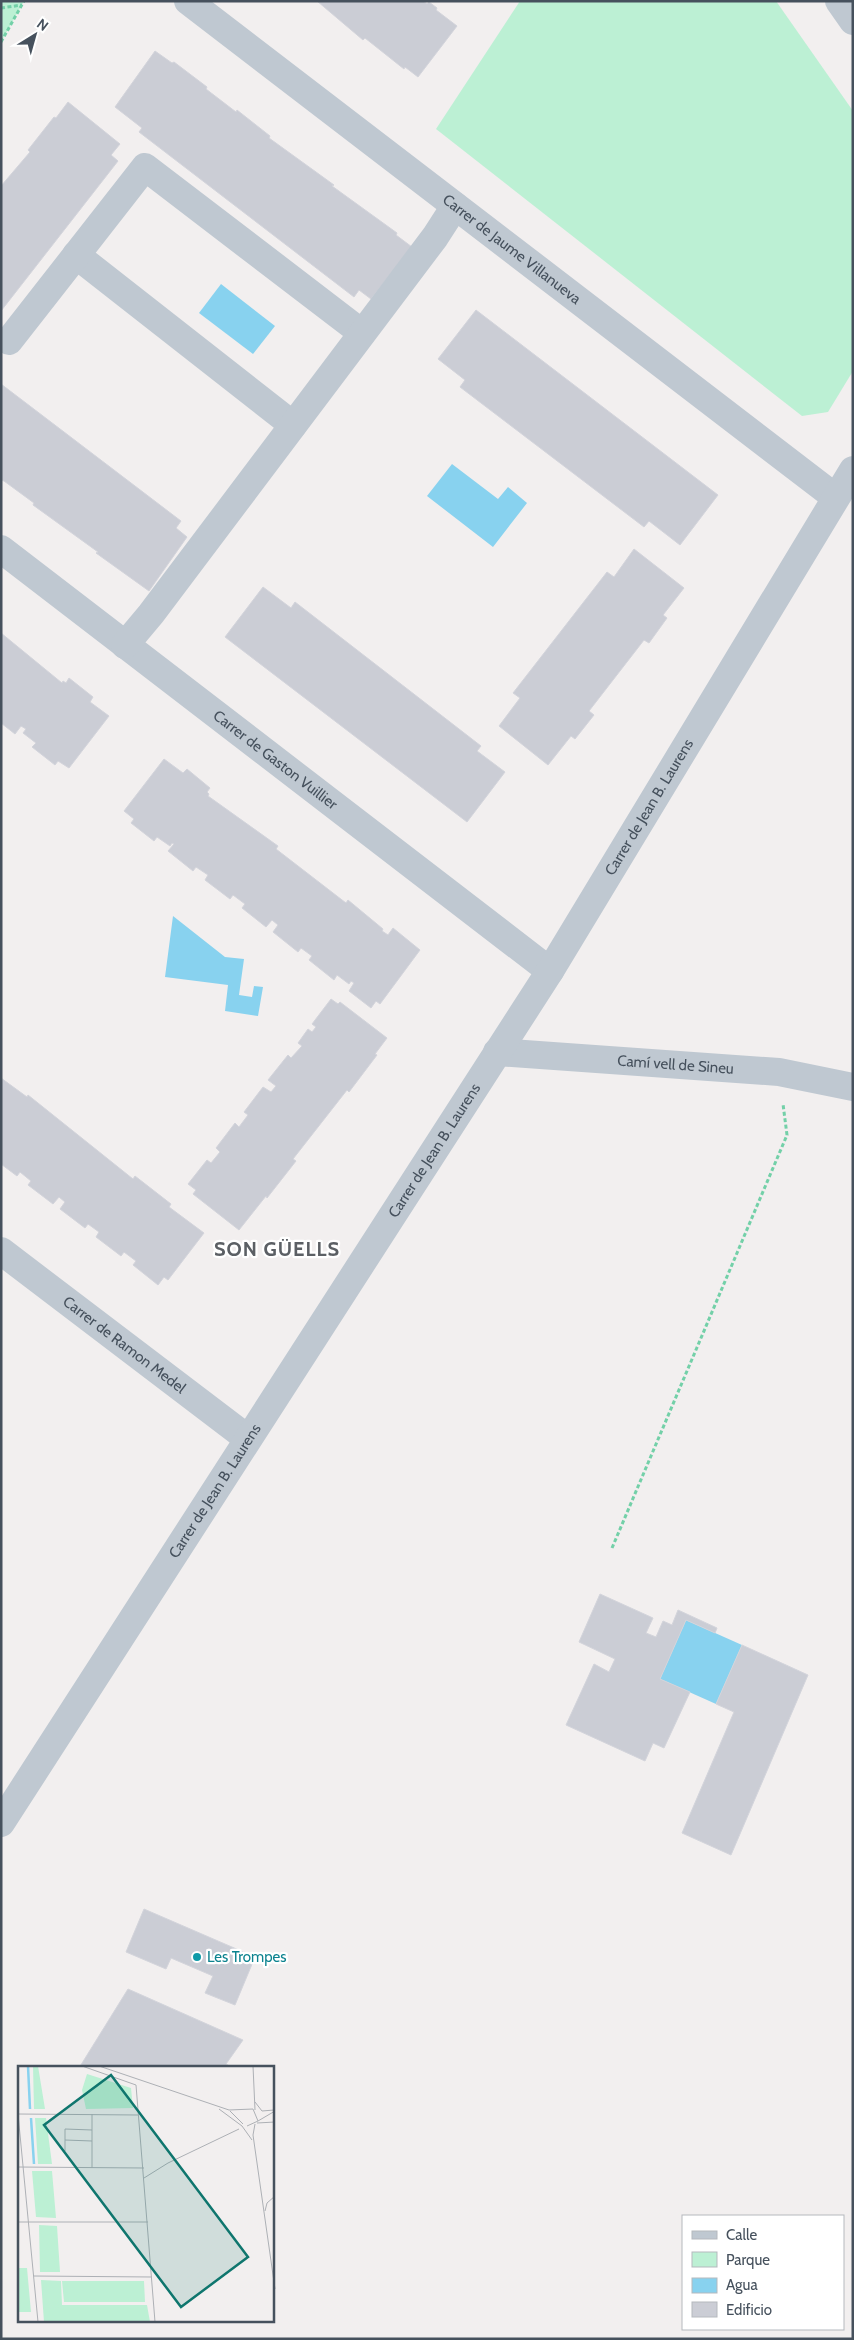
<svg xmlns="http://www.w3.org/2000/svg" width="854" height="2340" font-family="Cabin,sans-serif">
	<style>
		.green { fill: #bcf0d4 }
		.water { fill: #88d2ef }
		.building { fill: #cbcdd5; stroke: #d3d4db }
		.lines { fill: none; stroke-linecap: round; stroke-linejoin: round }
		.path { stroke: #73d0a8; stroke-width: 3; stroke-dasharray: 4 2.5; stroke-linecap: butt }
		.street { stroke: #bfc8d1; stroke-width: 28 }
		.culture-dot { fill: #0f9aa8; stroke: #fff; stroke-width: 2 }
		.labels { text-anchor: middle; stroke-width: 4.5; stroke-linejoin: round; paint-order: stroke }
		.street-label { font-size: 15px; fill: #46515d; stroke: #fff }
		.culture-label { font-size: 15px; fill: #0d838f; stroke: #fff; text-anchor: start }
		.district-label { font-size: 20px; font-weight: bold; letter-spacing: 1px; fill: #5b5f64; stroke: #fff }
		.inset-river { fill: none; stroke: #88d2ef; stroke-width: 2.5 }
		.inset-road { fill: none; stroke: #adb0b5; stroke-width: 1 }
		.view { fill: #0f766e; fill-opacity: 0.15; stroke: #0f766e; stroke-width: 2.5 }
		.inset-edge { fill: none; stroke: #46515d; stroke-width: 2.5 }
	</style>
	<rect width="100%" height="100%" fill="#f2efef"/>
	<g class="green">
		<polygon points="1,1 24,1 1,42"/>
		<polygon points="520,1 776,1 853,111 853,371 828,412 802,416 436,129"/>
	</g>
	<g class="water">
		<polygon points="221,284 275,326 253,354 199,313"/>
		<polygon points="452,464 498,499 508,487 527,503 493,547 427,496"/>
		<polygon points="173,916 225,957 244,959 239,995 252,997 254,986 263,987 258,1016 225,1011 228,985 165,977"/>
		<polygon points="686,1620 742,1645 716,1704 660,1679"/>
	</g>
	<g class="building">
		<polygon points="317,1 423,1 427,4 429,2 437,8 436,10 457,26 418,77 405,67 404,69 365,38 363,40"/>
		<polygon points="155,51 172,63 174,62 207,87 206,89 236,112 237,110 270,136 269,138 334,185 332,186 397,233 396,235 412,247 371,299 359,290 354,297 139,132 142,128 115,107"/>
		<polygon points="68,102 120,144 111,155 118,161 1,311 1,186 30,152 28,150 54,117 56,118"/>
		<polygon points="476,310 718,495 680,545 649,521 644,527 460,387 465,380 438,359"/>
		<polygon points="1,384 181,521 176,528 187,537 149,591 96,553 98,552 33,505 34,503 4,481 1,480"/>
		<polygon points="634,549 684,588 663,615 667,618 649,643 644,640 589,711 594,715 575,739 571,736 548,765 499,726 520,698 513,693 607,572 614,577"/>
		<polygon points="263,587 291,608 295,602 481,746 477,751 505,772 467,822 225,637"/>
		<polygon points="1,633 62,683 63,681 66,683 69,678 93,697 90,702 109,716 69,768 58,761 55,765 32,747 36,743 23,733 26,729 21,726 15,734 1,723"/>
		<polygon points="164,759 183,773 187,769 210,788 207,792 209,794 208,796 278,846 276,849 346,903 348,900 383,929 382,931 388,935 393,928 420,950 380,1004 376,1001 371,1008 349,991 354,983 351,981 349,984 337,975 334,980 309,960 312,956 301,948 298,952 273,932 278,925 272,920 266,927 242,908 245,904 233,895 230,899 205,880 208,875 196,867 193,871 168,851 174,844 172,843 170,846 157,837 154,841 131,823 134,819 124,811"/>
		<polygon points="331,999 338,1004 340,1002 387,1038 375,1054 377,1055 349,1092 347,1090 293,1159 296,1161 267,1198 266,1196 239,1230 193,1194 196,1190 188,1184 207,1160 211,1163 220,1152 216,1148 235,1123 239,1127 248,1115 244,1112 263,1087 271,1092 276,1086 268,1080 288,1055 291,1058 302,1046 298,1043 308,1029 312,1032 316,1027 312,1024"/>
		<polygon points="1,1078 27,1097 28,1095 133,1179 135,1176 171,1204 169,1207 204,1233 168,1280 164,1277 158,1285 133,1265 136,1261 124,1252 121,1256 96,1237 99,1232 88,1224 85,1228 60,1209 65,1202 59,1197 53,1204 28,1185 31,1181 20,1172 17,1176 1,1164"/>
		<polygon points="600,1594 653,1618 646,1633 656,1637 663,1621 672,1625 678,1610 717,1628 715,1633 686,1620 660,1679 690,1692 664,1748 653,1743 645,1761 566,1725 594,1664 609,1672 615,1659 579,1642"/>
		<polygon points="742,1645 808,1675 731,1855 682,1833 734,1712 716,1704"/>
		<polygon points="144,1909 255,1957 235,2005 205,1993 213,1976 171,1958 166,1969 126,1952"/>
		<polygon points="128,1989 243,2040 226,2064 233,2068 79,2068"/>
	</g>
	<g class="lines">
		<g class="path">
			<polyline points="1,8 22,5"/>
			<polyline points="1,42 24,1"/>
			<polyline points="612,1548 787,1135 783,1104"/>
		</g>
		<g class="street">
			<path id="s1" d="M188,1L835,497"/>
			<polyline points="839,1 853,21"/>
			<polyline points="76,255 293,425"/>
			<polyline points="9,341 145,167 362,333"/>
			<path id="s2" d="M1,549L550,971"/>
			<polyline points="125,645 151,614 435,237 455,206"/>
			<path id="s3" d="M497,1052L779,1072L853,1087"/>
			<path id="s4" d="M1,1251L247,1438"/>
			<path id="s5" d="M1,1823L550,971L853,470"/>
		</g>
	</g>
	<circle class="culture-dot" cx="197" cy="1957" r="5"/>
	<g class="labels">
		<g class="street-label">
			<text dy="5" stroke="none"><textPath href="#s1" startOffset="408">Carrer de Jaume Villanueva</textPath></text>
			<text dy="5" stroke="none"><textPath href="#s2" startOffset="346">Carrer de Gaston Vuillier</textPath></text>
			<text dy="5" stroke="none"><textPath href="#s5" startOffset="1205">Carrer de Jean B. Laurens</textPath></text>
			<text dy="5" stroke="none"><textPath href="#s3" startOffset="179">Camí vell de Sineu</textPath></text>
			<text dy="5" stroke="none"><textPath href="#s5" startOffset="800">Carrer de Jean B. Laurens</textPath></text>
			<text dy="5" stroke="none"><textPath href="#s4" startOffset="155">Carrer de Ramon Medel</textPath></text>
			<text dy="5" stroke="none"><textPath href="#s5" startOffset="395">Carrer de Jean B. Laurens</textPath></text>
		</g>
		<g class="culture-label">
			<text x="207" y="1962">Les Trompes</text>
		</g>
		<g class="district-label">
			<text x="277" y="1256">SON GÜELLS</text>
		</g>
	</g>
	<g transform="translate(18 2066)">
		<rect width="256" height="256" fill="#f2efef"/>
		<path d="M15,0H20L27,43H16ZM69,8L113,22L115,42L68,43L64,24ZM17,52H28L34,98H20ZM14,105H34L38,152L18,151ZM21,159L39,160L42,206H22ZM0,202H9L13,246H0ZM23,214L43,215L44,239H129L132,256H26ZM44,215H126L127,236H46Z" fill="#bcf0d4"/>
		<path class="inset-river" d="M10,0L12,43M13,52L16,98"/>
		<path class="inset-road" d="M64,0L118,19L137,256M81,0L211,44L235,43L240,55L229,60M235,0L237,44M237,36L244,45L256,44M201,43L224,60L234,74M212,45L225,58M0,48L20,256M0,48L120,49M74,48V102M240,55L257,45M239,57L257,56M237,58L235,69L257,223M47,74L74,75M47,85V63L74,64M0,101L126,102M126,112L150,97L221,63M247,145L249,137L257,130M0,156H130M16,210L134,211"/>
		<path class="view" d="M93,9L230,191L163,241L26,59Z"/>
		<rect width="256" height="256" class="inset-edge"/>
	</g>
	<rect width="854" height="2340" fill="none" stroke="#46515d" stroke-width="5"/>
	<rect x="682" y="2215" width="162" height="115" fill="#ffffff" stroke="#b5b9be"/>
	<rect x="692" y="2231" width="25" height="8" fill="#bfc8d1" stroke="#b5b9be"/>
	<text x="726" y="2240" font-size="15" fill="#46515d">Calle</text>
	<rect x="692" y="2252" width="25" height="15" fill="#bcf0d4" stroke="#b5b9be"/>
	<text x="726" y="2265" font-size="15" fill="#46515d">Parque</text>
	<rect x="692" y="2278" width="25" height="15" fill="#88d2ef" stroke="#b5b9be"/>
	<text x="726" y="2290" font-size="15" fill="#46515d">Agua</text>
	<rect x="692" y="2302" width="25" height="15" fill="#cbcdd5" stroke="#b5b9be"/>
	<text x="726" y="2315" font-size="15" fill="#46515d">Edificio</text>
	<g transform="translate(35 35) rotate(37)" stroke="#ffffff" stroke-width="4" paint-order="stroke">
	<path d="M0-4L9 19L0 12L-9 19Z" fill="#46515d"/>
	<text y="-8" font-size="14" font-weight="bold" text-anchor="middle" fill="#46515d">N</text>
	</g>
</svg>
